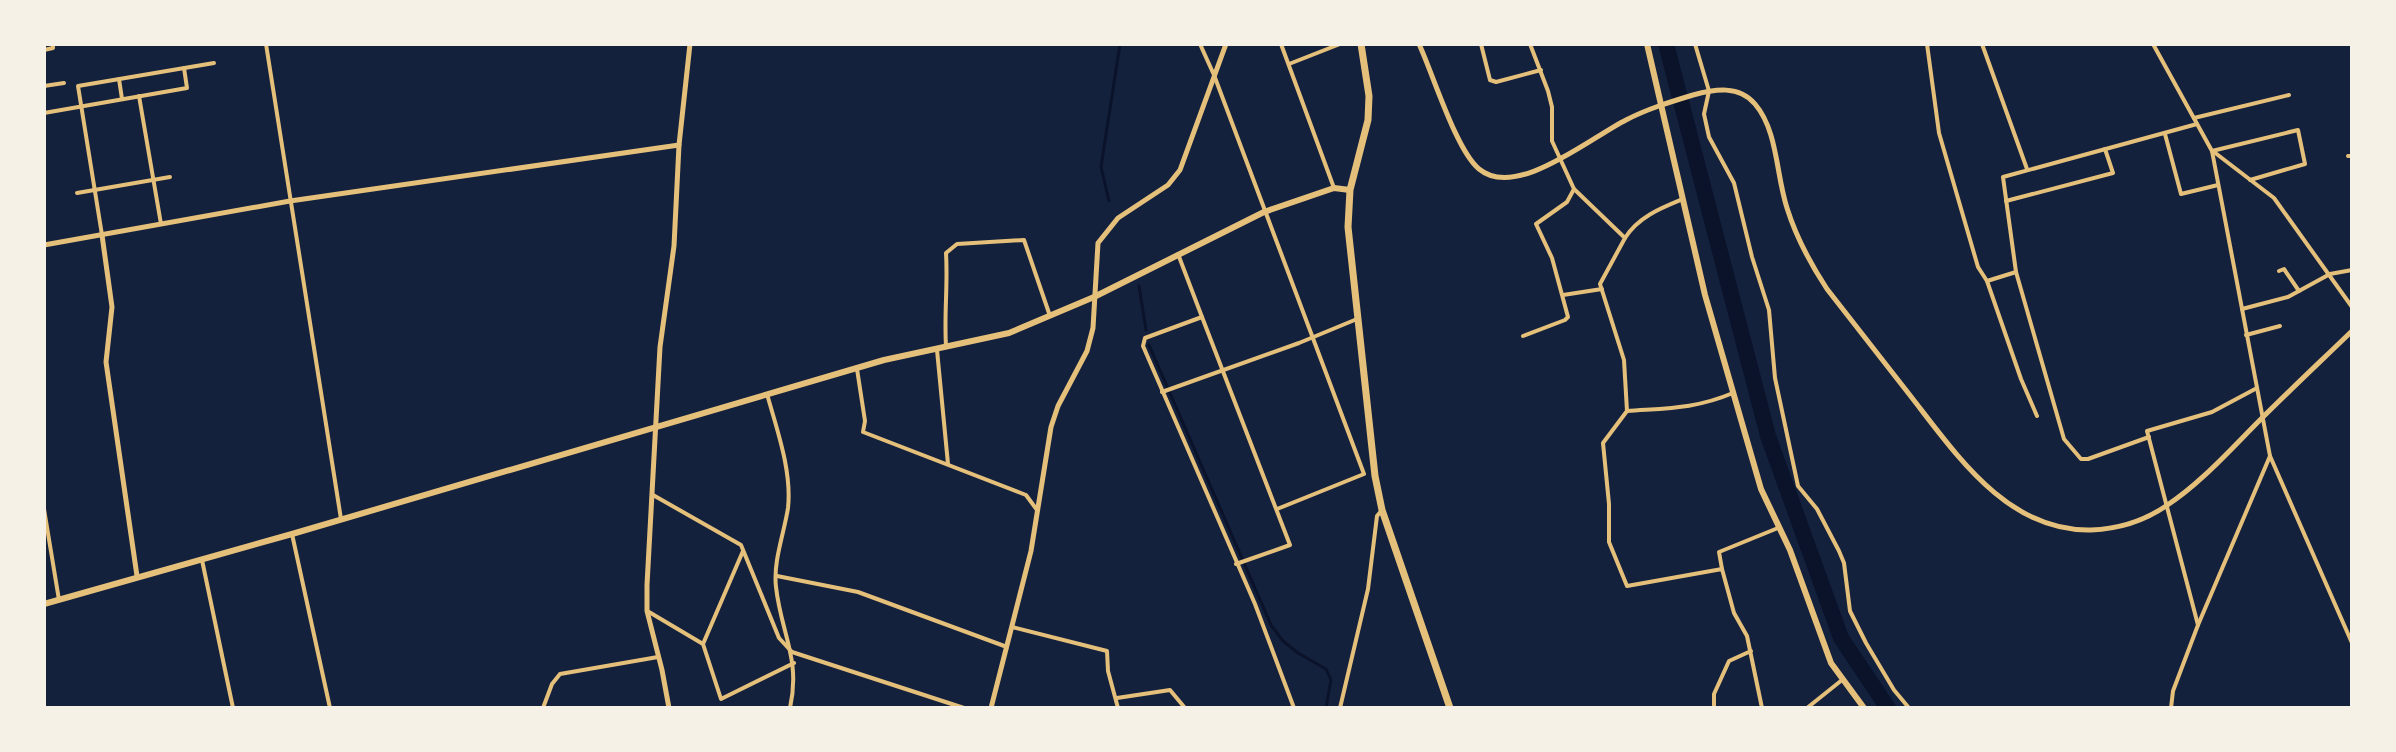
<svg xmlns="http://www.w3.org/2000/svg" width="2396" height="752" font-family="Karla,sans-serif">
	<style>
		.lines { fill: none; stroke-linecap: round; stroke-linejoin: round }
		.stream { stroke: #0b132b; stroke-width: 3 }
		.river { stroke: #0b132b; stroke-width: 16 }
		.minor { stroke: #e5c07b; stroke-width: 4 }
		.tertiary { stroke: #e5c07b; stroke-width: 5 }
		.secondary { stroke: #e5c07b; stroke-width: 6 }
		.primary { stroke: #e5c07b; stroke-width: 6 }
		.trunk { stroke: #e5c07b; stroke-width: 7 }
	</style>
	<rect width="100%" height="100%" fill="#14213d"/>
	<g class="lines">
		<g class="stream">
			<polyline points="1109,201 1101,167 1120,44"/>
			<polyline points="1139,286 1146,330"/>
			<polyline points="1149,345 1271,625 1283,641 1298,653 1326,669 1331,680 1326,708"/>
		</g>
		<polyline class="river" points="1666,44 1768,436 1841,638 1888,708"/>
		<g class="minor">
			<polyline points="266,44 341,519"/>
			<polyline points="1200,44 1214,75 1364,474 1277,509"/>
			<polyline points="1281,44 1334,188"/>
			<polyline points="1481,44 1490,80 1496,82 1541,70"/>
			<polyline points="1695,44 1709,91 1704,114 1709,137 1734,183 1752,257 1769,310 1775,378 1798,486 1817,509 1839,551 1844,563 1850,611 1866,643 1894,690 1909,708"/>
			<polyline points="1927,44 1939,133 1978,267 1987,281 2016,272"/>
			<polyline points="1982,44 2027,169"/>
			<polyline points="2153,44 2212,151 2270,456 2352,643"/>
			<polyline points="44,50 53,48 53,44"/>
			<polyline points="1289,64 1340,44"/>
			<polyline points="119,79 122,99"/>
			<polyline points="44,86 64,83"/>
			<polyline points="139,96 161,224"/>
			<polyline points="44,113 187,88 184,68"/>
			<polyline points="2194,118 2289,95"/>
			<polyline points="2165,134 2181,194 2218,185"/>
			<polyline points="2212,151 2298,130 2305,164 2250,180"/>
			<polyline points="2214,152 2274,198 2352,307"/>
			<polyline points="2348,156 2352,156"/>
			<polyline points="1574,189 1625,238 1600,284 1624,360 1627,411"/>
			<polyline points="77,193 170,177"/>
			<polyline points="2006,201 2113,173 2105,149"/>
			<polyline points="102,235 78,86 214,63"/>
			<path d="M1625,238C1638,217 1661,208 1683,199"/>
			<polyline points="1178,254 1202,317 1145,338 1143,346 1255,604 1294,708"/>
			<polyline points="2279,271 2284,269 2299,291"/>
			<polyline points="1987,281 2021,379 2037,416"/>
			<polyline points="1563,295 1602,289"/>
			<polyline points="2242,309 2288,297 2330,274 2352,270"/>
			<polyline points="1202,317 1290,545 1236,564"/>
			<polyline points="2246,335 2280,326"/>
			<polyline points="1523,336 1565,320 1568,317 1552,258 1536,224 1567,202 1574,189 1552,141 1552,107 1548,91 1530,44"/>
			<path d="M946,346C944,314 948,284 946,253L957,244L1024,240L1050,316"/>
			<polyline points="937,350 948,464"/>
			<polyline points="857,369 865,421 863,432 1026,495 1037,510"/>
			<polyline points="1162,392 1299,343 1357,319"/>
			<path d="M1733,393C1695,409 1667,408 1627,411L1603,443L1609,504V542L1627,586L1722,569L1734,613L1747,636L1762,708"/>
			<path d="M767,394C777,430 792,471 788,508C784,534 773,561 776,587C781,633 801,659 790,708"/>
			<polyline points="2149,437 2088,459 2081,459 2064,439 2016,272 2003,177 2197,124"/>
			<polyline points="653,495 741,545 779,638 792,652 964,708"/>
			<polyline points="44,509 59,600"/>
			<polyline points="292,534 330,708"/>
			<polyline points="202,560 233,708"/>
			<polyline points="1722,569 1719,552 1778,528"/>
			<polyline points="777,576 858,592 1007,647"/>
			<polyline points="649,612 703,644 721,699 794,663"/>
			<polyline points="2198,625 2147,431 2212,412 2257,388"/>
			<polyline points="1012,627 1107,651 1108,671 1118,708"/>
			<polyline points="703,644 743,551"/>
			<polyline points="1117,698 1170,690 1185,708"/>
			<polyline points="543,708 552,684 560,674 658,657"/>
			<polyline points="1340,708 1368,589 1377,516 1382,510"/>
			<polyline points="1714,708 1714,694 1729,661 1751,651"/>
			<polyline points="1807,708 1842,680"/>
			<polyline points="2171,708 2173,691 2198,625 2270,456"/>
		</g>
		<g class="tertiary">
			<path d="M1419,44C1433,74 1456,150 1479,169C1516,200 1590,138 1626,120C1647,109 1670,102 1693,95C1715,89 1739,85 1755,104C1778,131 1776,175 1787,208C1796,237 1810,263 1827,289C1854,324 1882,359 1909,394C1956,454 2007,532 2091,530C2118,529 2144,521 2166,506C2201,483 2230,450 2260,420C2290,390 2321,361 2352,331"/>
			<polyline points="102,235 112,307 106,362 137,576"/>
			<polyline points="44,245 290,201 679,145"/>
			<polyline points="669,708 662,670 647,611 647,585 660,347 674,246 679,145 690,44"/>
			<polyline points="991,708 1031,551 1051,427 1058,406 1087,351 1093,328 1098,243 1118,218 1168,185 1180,170 1226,44"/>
		</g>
		<polyline class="secondary" points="1647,44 1705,295 1761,489 1790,550 1831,663 1864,708"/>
		<polyline class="primary" points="44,604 292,534 884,360 1009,333 1094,297 1264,212 1334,188 1350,190"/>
		<polyline class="trunk" points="1361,44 1369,96 1368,120 1350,190 1348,227 1375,476 1382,510 1450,708"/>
	</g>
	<rect width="2396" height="752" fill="none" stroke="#f6f1e7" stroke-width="92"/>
</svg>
